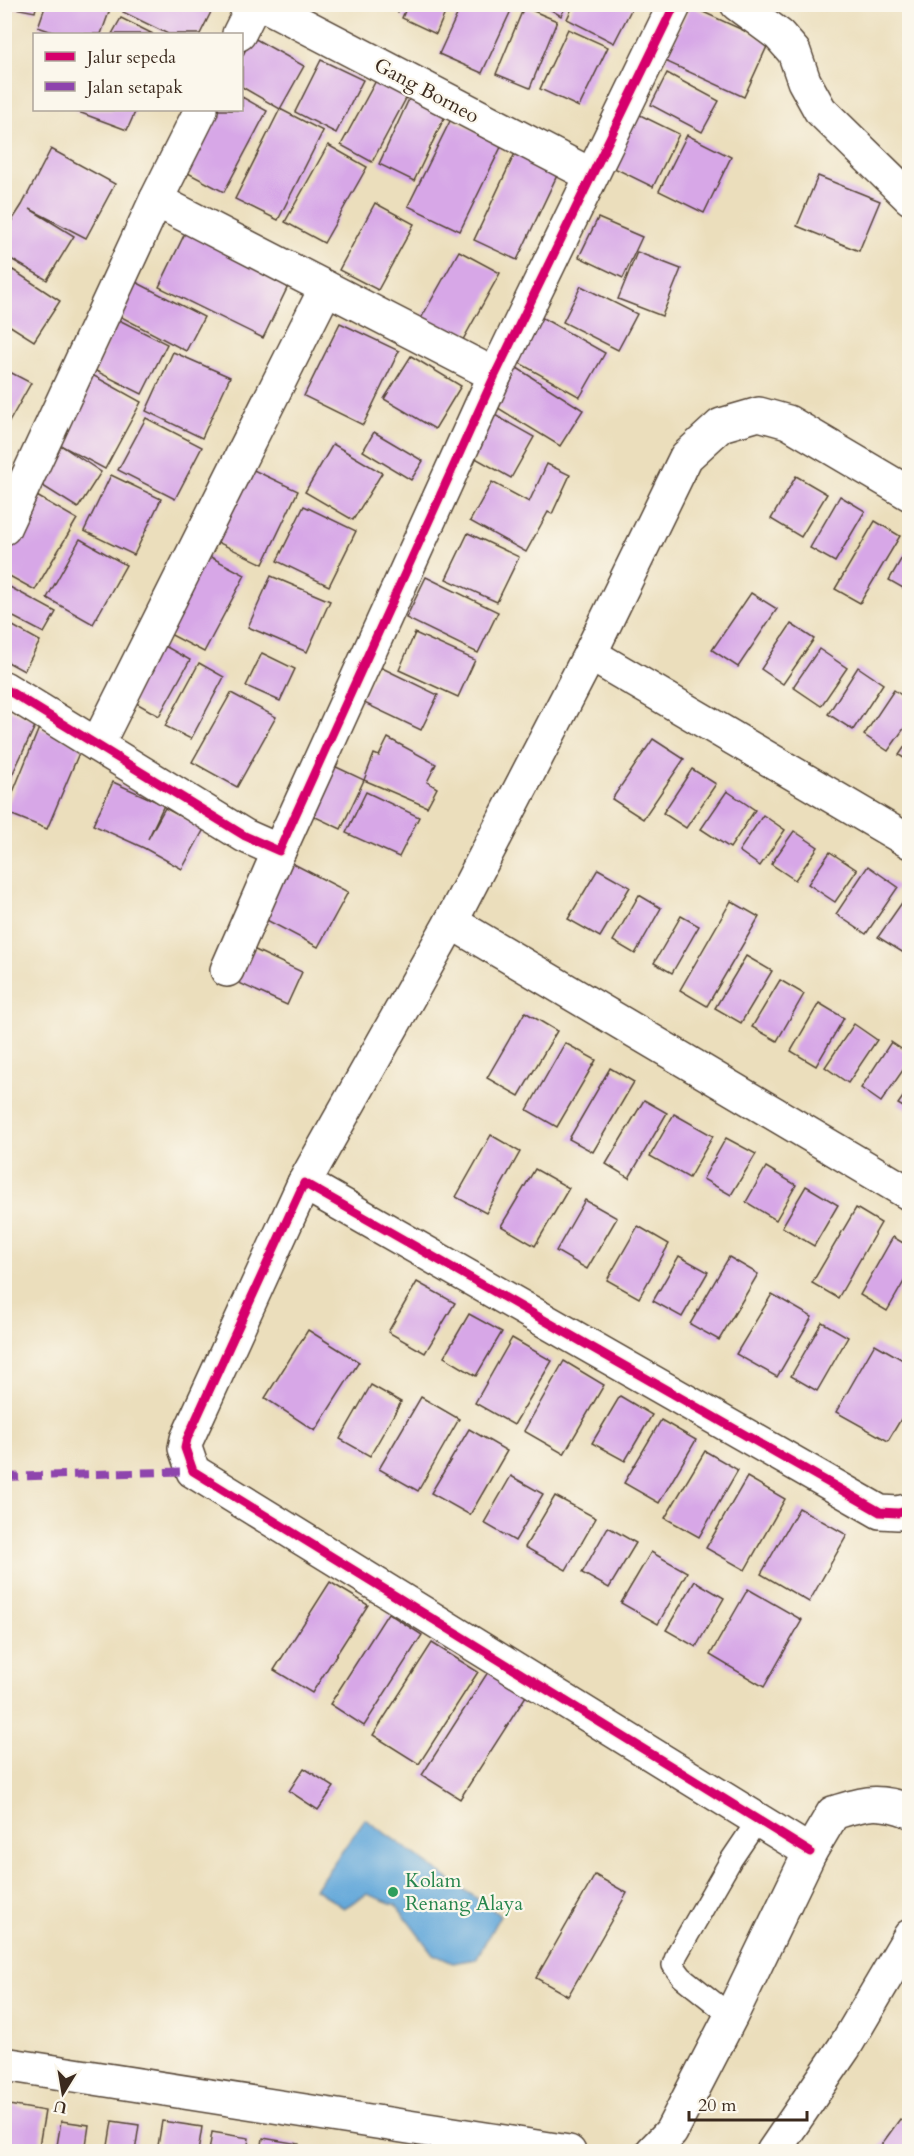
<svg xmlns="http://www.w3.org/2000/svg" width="914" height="2156" font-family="Cardo,serif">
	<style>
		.water { fill: #65a9da; stroke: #506a7c; stroke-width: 1.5 }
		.building { fill: #d7a7e7 }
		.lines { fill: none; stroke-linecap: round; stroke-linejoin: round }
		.service-casing { stroke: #554536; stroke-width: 24 }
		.minor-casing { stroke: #554536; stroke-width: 36 }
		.service { stroke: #fff; stroke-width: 21 }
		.minor { stroke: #fff; stroke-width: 33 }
		.quiet { stroke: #8e44ad; stroke-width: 8; stroke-dasharray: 15 8; stroke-linecap: butt }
		.cycleway-casing { stroke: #fbf7ec; stroke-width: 13 }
		.cycleway { stroke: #d6006c; stroke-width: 9 }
		.leisure-dot { fill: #2e9e5b; stroke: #fbf7ec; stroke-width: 2 }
		.labels { text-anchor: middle; stroke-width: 4.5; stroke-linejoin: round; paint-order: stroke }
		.street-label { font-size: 20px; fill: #3b2a1e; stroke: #fbf7ec }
		.leisure-label { font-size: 20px; fill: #27864d; stroke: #fbf7ec; text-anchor: start }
	</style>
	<rect width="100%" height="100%" fill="#fbf7ec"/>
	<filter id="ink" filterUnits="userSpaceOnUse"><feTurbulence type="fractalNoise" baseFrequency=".0167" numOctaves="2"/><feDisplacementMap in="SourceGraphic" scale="12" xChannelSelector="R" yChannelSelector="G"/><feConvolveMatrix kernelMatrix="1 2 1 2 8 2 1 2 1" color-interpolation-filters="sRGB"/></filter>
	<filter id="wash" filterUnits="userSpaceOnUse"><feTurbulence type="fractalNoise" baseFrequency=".008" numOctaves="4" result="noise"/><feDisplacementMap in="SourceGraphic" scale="24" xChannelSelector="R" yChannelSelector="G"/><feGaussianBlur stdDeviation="1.35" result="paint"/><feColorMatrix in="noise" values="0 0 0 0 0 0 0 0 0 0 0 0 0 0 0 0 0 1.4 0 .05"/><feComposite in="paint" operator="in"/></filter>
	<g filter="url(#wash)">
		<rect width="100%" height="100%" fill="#ebdebc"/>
		<polygon class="water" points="365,1819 500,1915 476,1959 453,1963 433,1954 396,1905 367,1894 344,1908 315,1889"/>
		<g id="blocks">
			<g class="building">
				<polygon points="4,4 37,4 35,12 4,6"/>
				<polygon points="46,4 112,4 101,34 58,34 38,27"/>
				<polygon points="127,4 215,4 200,34 168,34 123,12"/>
				<polygon points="382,4 402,4 398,12"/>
				<polygon points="408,4 449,4 436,34 402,18"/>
				<polygon points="462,4 514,4 482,73 439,54"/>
				<polygon points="541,4 567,4 561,16"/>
				<polygon points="574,4 634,4 614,43 567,19"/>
				<polygon points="690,6 769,42 744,97 665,61"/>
				<polygon points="524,7 557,21 530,88 496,74"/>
				<polygon points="121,18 153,34 112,34"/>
				<polygon points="568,29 608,47 579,107 540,89"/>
				<polygon points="252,37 304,66 280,109 242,87 242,57"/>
				<polygon points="321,60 363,80 336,133 295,112"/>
				<polygon points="667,73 719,101 702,132 651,105"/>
				<polygon points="379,75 410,91 372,162 341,145"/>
				<polygon points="242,97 267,111 224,192 184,171 217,110 242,110"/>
				<polygon points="409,99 445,116 414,181 379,164"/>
				<polygon points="280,109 323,131 278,220 235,199"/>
				<polygon points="73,110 136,110 127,130"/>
				<polygon points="636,113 679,134 653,187 610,166"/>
				<polygon points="451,119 502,145 460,231 408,206"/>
				<polygon points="687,135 731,157 704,213 659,191"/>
				<polygon points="328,145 367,167 324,243 285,222"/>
				<polygon points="51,149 115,184 86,238 30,209 74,236 47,280 4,255 4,233 22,205"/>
				<polygon points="517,149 560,169 517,260 474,240"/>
				<polygon points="818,176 880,201 859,251 797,226"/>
				<polygon points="375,203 414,224 378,290 339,270"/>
				<polygon points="598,218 642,237 623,278 579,257"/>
				<polygon points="187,229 291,280 263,338 159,287"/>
				<polygon points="459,251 500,273 455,354 414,331"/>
				<polygon points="637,252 681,269 662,316 618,299"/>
				<polygon points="13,270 60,301 34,341 4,322 4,283"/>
				<polygon points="128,278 204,317 186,351 110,311"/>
				<polygon points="581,286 637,314 618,350 563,322"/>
				<polygon points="539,316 605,353 580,397 514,360"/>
				<polygon points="119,320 167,344 142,394 94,370"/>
				<polygon points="340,323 399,351 363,425 304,396"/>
				<polygon points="173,352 230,377 202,438 146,411"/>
				<polygon points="411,356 461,386 435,429 384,399"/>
				<polygon points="514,366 583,410 560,446 490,403"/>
				<polygon points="4,369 31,383 4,431"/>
				<polygon points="87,372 141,402 105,469 49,439"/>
				<polygon points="493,414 534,437 511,478 470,455"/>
				<polygon points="146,418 202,447 175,499 118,470"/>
				<polygon points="374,432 423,461 411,480 363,451"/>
				<polygon points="59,444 101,472 78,508 35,481"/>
				<polygon points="333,444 382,473 353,520 305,492"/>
				<polygon points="241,464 298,491 263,564 207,537"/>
				<polygon points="547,464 570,475 552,514 548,512 526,552 470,521 492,482 529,502"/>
				<polygon points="111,475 161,499 134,555 84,531"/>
				<polygon points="796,476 827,494 801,537 771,519"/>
				<polygon points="35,495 77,519 35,590 4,573 4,547"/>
				<polygon points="840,496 865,511 835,562 810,548"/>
				<polygon points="304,506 356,531 329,586 277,561"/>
				<polygon points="875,521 900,536 860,603 835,589"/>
				<polygon points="468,533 519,557 497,602 446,579"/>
				<polygon points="80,539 126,565 93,624 47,598"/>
				<polygon points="910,544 910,592 889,580"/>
				<polygon points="203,553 245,575 204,652 162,630"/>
				<polygon points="271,576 330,601 307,652 248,627"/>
				<polygon points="426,577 498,612 478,653 406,618"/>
				<polygon points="8,586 56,612 44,633 4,612 4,592"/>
				<polygon points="751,593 777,609 738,667 712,650"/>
				<polygon points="4,621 40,641 24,671 4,660"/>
				<polygon points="791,624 814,639 783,684 761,669"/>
				<polygon points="415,633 475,660 458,697 399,670"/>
				<polygon points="156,641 190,660 159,716 124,696"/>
				<polygon points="819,649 847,668 821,706 793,687"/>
				<polygon points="262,653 295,669 280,701 246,686"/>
				<polygon points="199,663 224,677 191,739 165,726"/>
				<polygon points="378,666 438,695 421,730 360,701"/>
				<polygon points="858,667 883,684 853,730 828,714"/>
				<polygon points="894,690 910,701 910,720 888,751 864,735"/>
				<polygon points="231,693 276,717 237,787 192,762"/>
				<polygon points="4,707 37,722 4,792"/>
				<polygon points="39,728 82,746 47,829 5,812"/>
				<polygon points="388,738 436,764 427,782 437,788 427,807 364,780 374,754 379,756"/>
				<polygon points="653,739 684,759 643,819 612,799"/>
				<polygon points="910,739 910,762 899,755"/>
				<polygon points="332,765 364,780 341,829 309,814"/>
				<polygon points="692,769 716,784 686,828 663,813"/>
				<polygon points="113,782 164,805 148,839 165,808 204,829 182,869 144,848 93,825"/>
				<polygon points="727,791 755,810 730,848 701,829"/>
				<polygon points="366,792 419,817 399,857 346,833"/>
				<polygon points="763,815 785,830 760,866 739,851"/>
				<polygon points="794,831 818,847 795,880 771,864"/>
				<polygon points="830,852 857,870 835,902 808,884"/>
				<polygon points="286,860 348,892 318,947 257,915"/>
				<polygon points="868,866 898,887 866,934 836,914"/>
				<polygon points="598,869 630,887 600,937 568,919"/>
				<polygon points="639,895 661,908 635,954 613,941"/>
				<polygon points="906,897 910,899 910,951 907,955 878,937"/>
				<polygon points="731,901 759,917 707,1006 680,990"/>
				<polygon points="681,916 699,926 672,973 654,963"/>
				<polygon points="253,949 302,972 287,1005 237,982"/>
				<polygon points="746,956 772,971 741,1023 715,1008"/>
				<polygon points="780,980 804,994 777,1041 752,1027"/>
				<polygon points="819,1003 844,1018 816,1066 791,1051"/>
				<polygon points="525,1012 557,1031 519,1096 487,1078"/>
				<polygon points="854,1024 877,1040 848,1083 825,1067"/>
				<polygon points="891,1042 910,1055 910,1060 881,1102 861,1088"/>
				<polygon points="565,1043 596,1060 557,1127 527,1110"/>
				<polygon points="610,1068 634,1082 593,1152 569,1139"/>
				<polygon points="910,1087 910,1111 898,1104"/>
				<polygon points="644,1100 667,1113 629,1178 606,1164"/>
				<polygon points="674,1114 713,1136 689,1178 650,1156"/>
				<polygon points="491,1135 520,1152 486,1213 456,1197"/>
				<polygon points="726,1138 756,1154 731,1195 703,1179"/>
				<polygon points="766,1167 796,1185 776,1220 746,1202"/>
				<polygon points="535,1169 569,1188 535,1246 501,1226"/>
				<polygon points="806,1186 838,1205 814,1246 782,1227"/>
				<polygon points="585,1200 617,1218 587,1269 556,1251"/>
				<polygon points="856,1208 881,1223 838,1298 812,1283"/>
				<polygon points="638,1226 669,1244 639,1298 607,1280"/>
				<polygon points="893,1237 910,1247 910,1271 887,1311 860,1295"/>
				<polygon points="679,1256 708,1272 682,1317 653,1301"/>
				<polygon points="729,1257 758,1274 719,1340 690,1324"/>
				<polygon points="417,1282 455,1303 425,1353 388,1332"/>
				<polygon points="772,1294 812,1317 777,1377 736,1354"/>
				<polygon points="469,1314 502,1332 476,1376 444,1357"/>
				<polygon points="822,1322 848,1337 817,1391 791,1376"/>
				<polygon points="308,1330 359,1362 315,1431 265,1398"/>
				<polygon points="512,1338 552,1361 514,1425 475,1403"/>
				<polygon points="875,1344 910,1364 910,1404 888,1441 836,1412"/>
				<polygon points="564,1361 604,1385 564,1454 524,1431"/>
				<polygon points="371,1385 401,1402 370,1456 340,1439"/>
				<polygon points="620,1396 652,1415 625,1461 592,1443"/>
				<polygon points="421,1397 459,1419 418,1491 379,1469"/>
				<polygon points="661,1420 696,1440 659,1503 624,1483"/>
				<polygon points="469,1429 507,1451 470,1515 431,1493"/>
				<polygon points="705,1451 738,1470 699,1537 665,1518"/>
				<polygon points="511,1476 543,1494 515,1541 484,1523"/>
				<polygon points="747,1477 785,1499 745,1570 706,1548"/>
				<polygon points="555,1496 596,1518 566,1570 525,1547"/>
				<polygon points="799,1508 847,1535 809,1602 761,1574"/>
				<polygon points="608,1527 636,1543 609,1588 582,1573"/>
				<polygon points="651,1552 687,1572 658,1624 621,1603"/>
				<polygon points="695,1581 724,1598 696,1647 666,1630"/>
				<polygon points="330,1582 368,1605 312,1693 274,1670"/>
				<polygon points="748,1589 802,1620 764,1687 710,1655"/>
				<polygon points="388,1613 422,1635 364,1726 330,1704"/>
				<polygon points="432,1643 478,1672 419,1764 373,1735"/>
				<polygon points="488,1672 526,1696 460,1799 422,1775"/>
				<polygon points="304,1768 334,1787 318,1810 289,1791"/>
				<polygon points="595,1875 627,1893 568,1996 536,1978"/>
				<polygon points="9,2105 45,2111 38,2152 4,2152 4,2136"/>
				<polygon points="900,2119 910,2126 910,2152 876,2152"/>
				<polygon points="61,2121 89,2125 85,2152 56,2152"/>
				<polygon points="112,2121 139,2125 135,2152 107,2152"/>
				<polygon points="162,2121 202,2127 198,2152 157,2152"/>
				<polygon points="212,2132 249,2138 247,2152 209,2152"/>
				<polygon points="263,2138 299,2144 297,2152 261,2152"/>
			</g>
		</g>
	</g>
	<g filter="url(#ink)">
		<use href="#blocks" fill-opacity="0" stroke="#554536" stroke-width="1.5"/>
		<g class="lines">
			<g class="service-casing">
				<polyline id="service" points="731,2016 682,1977 673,1965 677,1954 731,1860 758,1820"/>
			</g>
			<g class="minor-casing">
				<g id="minor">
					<polyline points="263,4 591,175"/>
					<polyline points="737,4 779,35 794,52 804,81 820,110 910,198"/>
					<polyline points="239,34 254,4"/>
					<polyline points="156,200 495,375"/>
					<polyline points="4,528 156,200 201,110"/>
					<polyline points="590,654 910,842"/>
					<polyline points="4,688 245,836 279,851 495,375 675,4"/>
					<polyline points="97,745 326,288"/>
					<polyline points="451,922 910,1194"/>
					<polyline points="227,970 279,851"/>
					<polyline points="304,1183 451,922 590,654 686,457 721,425 759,414 788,422 910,494"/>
					<polyline points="810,1852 193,1471 185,1448 187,1439 304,1183 880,1512 898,1513 910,1510"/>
					<polyline points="4,2064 569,2152"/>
					<path d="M652,2152L671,2132L731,2016L810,1852L833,1813C864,1803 878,1799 910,1811"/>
					<polyline points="773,2152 844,2048 910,1936"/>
				</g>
			</g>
			<use href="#service" class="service"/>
			<use href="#minor" class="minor"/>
			<polyline class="quiet" points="4,1477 193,1471"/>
			<g class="cycleway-casing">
				<g id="cycleway">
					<polyline points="4,688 245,836 279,851 495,375 675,4"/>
					<polyline points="810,1852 193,1471 185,1448 187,1439 304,1183 880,1512 898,1513 910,1510"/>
				</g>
			</g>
			<use href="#cycleway" class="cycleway"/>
		</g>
	</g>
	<circle class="leisure-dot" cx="393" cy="1892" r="6"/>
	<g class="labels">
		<g class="street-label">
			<text transform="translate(427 90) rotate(28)" y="7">Gang Borneo</text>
		</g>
		<g class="leisure-label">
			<text x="405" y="1887">Kolam<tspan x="405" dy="23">Renang Alaya</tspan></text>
		</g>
	</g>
	<rect width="914" height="2156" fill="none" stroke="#fbf7ec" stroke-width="24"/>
	<rect x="33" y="33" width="210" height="78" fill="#fbf7ec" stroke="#aea59a" stroke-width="1.5"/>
	<rect x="45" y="52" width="30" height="9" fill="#d6006c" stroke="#aea59a" stroke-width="1.5"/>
	<text x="87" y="63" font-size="18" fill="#3b2a1e">Jalur sepeda</text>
	<rect x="45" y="82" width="30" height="9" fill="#8e44ad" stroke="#aea59a" stroke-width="1.5"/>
	<text x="87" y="93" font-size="18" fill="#3b2a1e">Jalan setapak</text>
	<g transform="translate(63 2093) rotate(191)" stroke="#fbf7ec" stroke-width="4.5" paint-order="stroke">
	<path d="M0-4.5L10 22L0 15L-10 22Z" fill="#3b2a1e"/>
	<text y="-9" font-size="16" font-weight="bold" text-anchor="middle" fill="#3b2a1e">U</text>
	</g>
	<path d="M689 2111v9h118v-9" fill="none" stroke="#3b2a1e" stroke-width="3"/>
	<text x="698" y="2111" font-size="18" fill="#3b2a1e" stroke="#fbf7ec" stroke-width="4.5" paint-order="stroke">20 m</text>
</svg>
